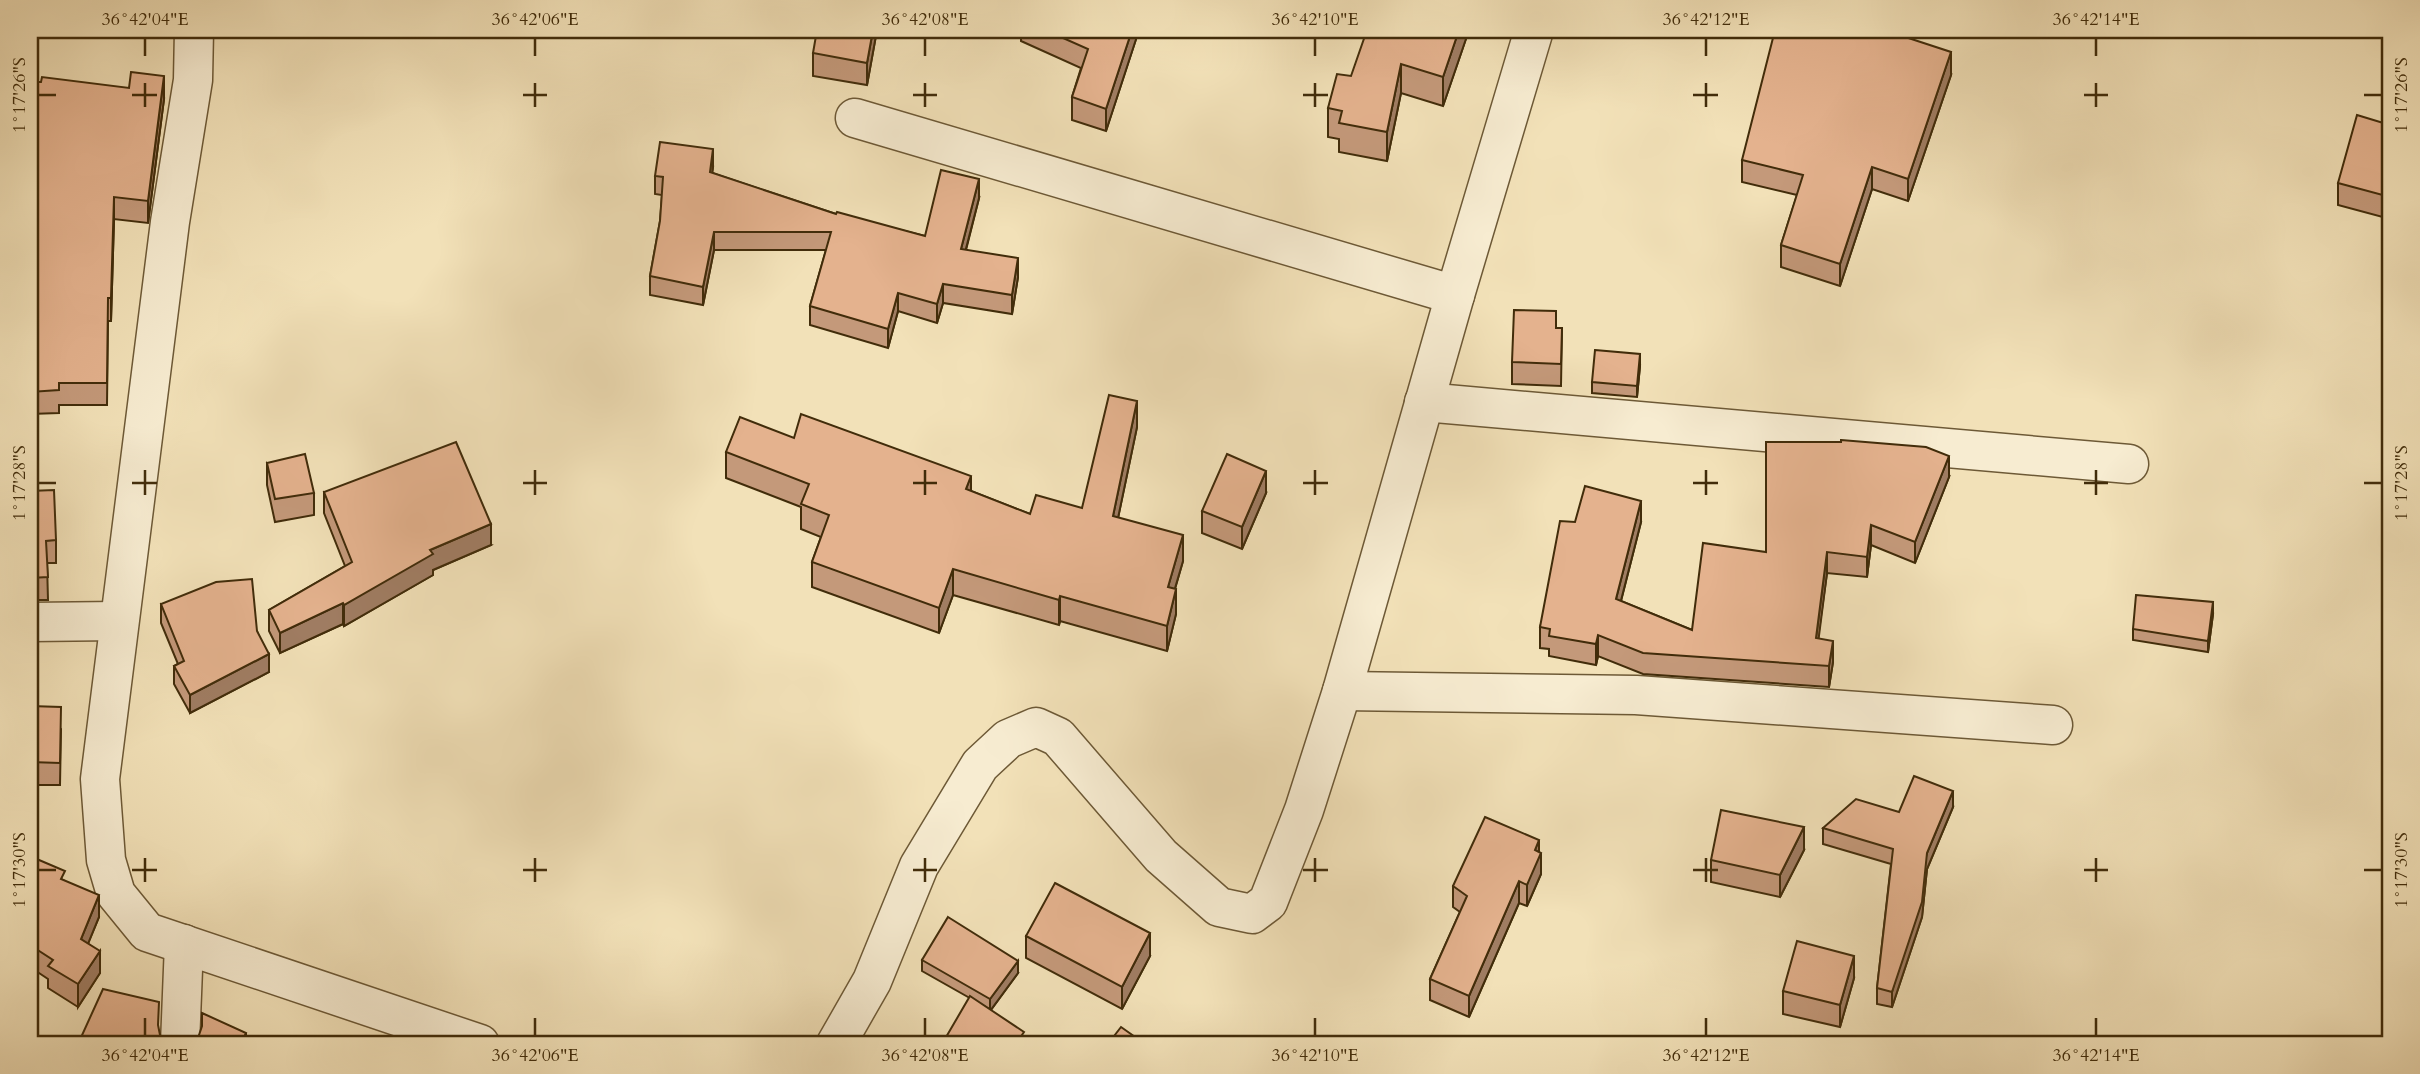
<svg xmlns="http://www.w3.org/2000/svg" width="2420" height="1074" font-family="Cardo,serif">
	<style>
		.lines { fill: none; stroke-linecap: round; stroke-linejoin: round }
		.street-casing { stroke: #6d5936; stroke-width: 41 }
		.street { stroke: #f7ecd1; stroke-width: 38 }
		.wall { fill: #c4997a; stroke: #412c0a; stroke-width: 2 }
		.shaded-wall { fill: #a07d63; stroke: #412c0a; stroke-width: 2 }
		.building { fill: #e4b28e; stroke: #412c0a; stroke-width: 2 }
		.ticks { fill: none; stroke: #412c0a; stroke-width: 2.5 }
		.neatline { fill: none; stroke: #412c0a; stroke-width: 2.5 }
		.ticks-label { font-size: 18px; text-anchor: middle; fill: #412c0a }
	</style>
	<rect width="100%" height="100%" fill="#f2e1b8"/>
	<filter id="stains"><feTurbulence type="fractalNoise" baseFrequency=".00286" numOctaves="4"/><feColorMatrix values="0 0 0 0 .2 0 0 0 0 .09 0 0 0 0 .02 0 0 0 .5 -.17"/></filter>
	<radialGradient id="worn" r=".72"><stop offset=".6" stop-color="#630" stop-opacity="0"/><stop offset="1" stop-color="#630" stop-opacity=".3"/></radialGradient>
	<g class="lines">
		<g class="street-casing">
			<g id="street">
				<polyline points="194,30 193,80 170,222 100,779 106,860 116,894 147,932 480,1044"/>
				<polyline points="855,118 1455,295"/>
				<polyline points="1424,402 2129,464"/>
				<polyline points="30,622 118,621"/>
				<polyline points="1342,691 1636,695 2053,725"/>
				<polyline points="180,1044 184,944"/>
				<polyline points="836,1044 872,981 919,866 980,765 1008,739 1036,727 1058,737 1161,856 1219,907 1252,914 1268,902 1304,810 1342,691 1455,295 1534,30"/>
			</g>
		</g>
		<use href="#street" class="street"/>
	</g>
	<g class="wall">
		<polygon points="877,30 867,85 813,76 813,53"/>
		<polygon points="1021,30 1139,30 1106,131 1072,120 1072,97 1081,68 1021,41"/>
		<polygon points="1469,30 1443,106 1401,93 1387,161 1339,152 1339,139 1328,137 1328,108 1351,76"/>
		<polygon points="1951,75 1908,201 1872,189 1840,286 1781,267 1781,245 1797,195 1742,182 1742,160"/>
		<polygon points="164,99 148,223 114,219 111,321 108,321 107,405 59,405 59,413 30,414 30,137"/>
		<polygon points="2390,125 2390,219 2338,205 2338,183"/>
		<polygon points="713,167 712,173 836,214 925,236 979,198 966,250 1018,277 1012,314 943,303 937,323 898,311 888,348 810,325 810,306 826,250 714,250 703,305 650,295 650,276 660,221 662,195 655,194 655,176"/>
		<polygon points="1556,328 1562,328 1561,386 1512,384 1512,362"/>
		<polygon points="1640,366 1637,397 1592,393 1592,382"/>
		<polygon points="1137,427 1118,518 1183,561 1175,589 1176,614 1167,651 1060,621 1059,625 953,595 939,633 812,587 812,562 821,537 801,529 801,507 726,478 726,452 794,438 971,491 1030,514 1082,508"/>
		<polygon points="267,463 314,493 314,515 275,522 267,485"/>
		<polygon points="1949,477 1915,563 1871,545 1867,577 1827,573 1818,638 1833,662 1829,687 1643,674 1598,656 1596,665 1549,656 1549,649 1540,648 1540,627 1575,522 1641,522 1621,601 1692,630"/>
		<polygon points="30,491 56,540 56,563 47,563 48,600 30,600"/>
		<polygon points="324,492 491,545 433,570 433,575 344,626 343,624 280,653 269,631 269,610 345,566 324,513"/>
		<polygon points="1266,493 1242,549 1202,533 1202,511"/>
		<polygon points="161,604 257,631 269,672 190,713 174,684 174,666 178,664 161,623"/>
		<polygon points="2213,614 2208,652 2133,640 2133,629"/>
		<polygon points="30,706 61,729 60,785 30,785"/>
		<polygon points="1953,807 1927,869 1922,917 1892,1007 1877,1004 1877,988 1891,864 1823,844 1823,828 1899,812"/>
		<polygon points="1804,850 1780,897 1711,882 1711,860"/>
		<polygon points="1539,852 1541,874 1527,906 1519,903 1469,1017 1430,1000 1430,979 1460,912 1453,907 1453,886"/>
		<polygon points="30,864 65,881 99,917 88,943 100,973 78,1007 48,988 48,979 30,967"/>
		<polygon points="1026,936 1150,956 1122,1009 1026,958"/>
		<polygon points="922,960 1018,973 991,1010 922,971"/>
		<polygon points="1854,978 1840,1027 1783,1014 1783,991"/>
	</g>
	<g class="shaded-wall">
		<polygon points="873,30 877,30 867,85 867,63"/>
		<polygon points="1132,30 1139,30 1106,131 1106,109"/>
		<polygon points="1459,30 1469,30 1443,106 1443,77"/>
		<polygon points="1951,52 1951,75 1908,201 1908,179"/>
		<polygon points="1401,64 1401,93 1387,161 1387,132"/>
		<polygon points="164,76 164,99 148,223 148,201"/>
		<polygon points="713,149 713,167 710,191 710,172"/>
		<polygon points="1872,167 1872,189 1840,286 1840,264"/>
		<polygon points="979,179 979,198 961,268 961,249"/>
		<polygon points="114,197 114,219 111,321 111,298"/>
		<polygon points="714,232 714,250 703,305 703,287"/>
		<polygon points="1018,258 1018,277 1012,314 1012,295"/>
		<polygon points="943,284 943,303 937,323 937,304"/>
		<polygon points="898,293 898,311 888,348 888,329"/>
		<polygon points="1640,354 1640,366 1637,397 1637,386"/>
		<polygon points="1137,401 1137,427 1113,542 1113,516"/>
		<polygon points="1949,456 1949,477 1915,563 1915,542"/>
		<polygon points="1266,471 1266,493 1242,549 1242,527"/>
		<polygon points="971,476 971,501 966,489"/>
		<polygon points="1641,501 1641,522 1616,620 1616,599"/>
		<polygon points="491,524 491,545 433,570 433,575 344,626 344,605 430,550"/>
		<polygon points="1871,525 1871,545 1867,577 1867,557"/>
		<polygon points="1183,535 1183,561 1168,612 1168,587"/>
		<polygon points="1827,552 1827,573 1816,659 1816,638"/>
		<polygon points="953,569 953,595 939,633 939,608"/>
		<polygon points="1176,589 1176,614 1167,651 1167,626"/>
		<polygon points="1060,596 1060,621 1059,625 1059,600"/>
		<polygon points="2213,602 2213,614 2208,652 2208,641"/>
		<polygon points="343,603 343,624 280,653 280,633"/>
		<polygon points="1598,635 1598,656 1596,665 1596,644"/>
		<polygon points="1833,641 1833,662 1829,687 1829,666"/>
		<polygon points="269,654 269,672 190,713 190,695"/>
		<polygon points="1953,791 1953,807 1927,869 1922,917 1892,1007 1892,992 1927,853"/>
		<polygon points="1804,827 1804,850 1780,897 1780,875"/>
		<polygon points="1539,840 1539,858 1541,853 1541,874 1527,906 1527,885 1535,850"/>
		<polygon points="1519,881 1519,903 1469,1017 1469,996"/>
		<polygon points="99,895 99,917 81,961 81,939"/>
		<polygon points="1150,933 1150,956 1122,1009 1122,987"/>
		<polygon points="100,951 100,973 78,1007 78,984"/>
		<polygon points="1854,956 1854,978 1840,1027 1840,1005"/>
		<polygon points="1018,961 1018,973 990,1011 990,999"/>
		<polygon points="246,1033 246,1044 241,1044"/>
	</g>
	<g class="building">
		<polygon points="817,30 873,30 867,63 813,53"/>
		<polygon points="1045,30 1132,30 1106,109 1072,97 1088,49"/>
		<polygon points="1367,30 1459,30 1443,77 1401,64 1387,132 1339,123 1342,111 1328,108 1337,74 1351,76"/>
		<polygon points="1775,30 1884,30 1951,52 1908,179 1872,167 1840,264 1781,245 1803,175 1742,160"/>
		<polygon points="131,72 164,76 148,201 114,197 111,298 108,298 107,383 59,383 59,390 30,392 30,137 38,82 41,82 42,77 129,88"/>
		<polygon points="2357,115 2390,125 2390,197 2338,183"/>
		<polygon points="660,142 713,149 710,172 836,214 837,212 925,236 941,170 979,179 961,249 1018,258 1012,295 943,284 937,304 898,293 888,329 810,306 831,232 714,232 703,287 650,276 660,221 663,177 655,176"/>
		<polygon points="1514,310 1556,311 1556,328 1562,328 1561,364 1512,362"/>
		<polygon points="1595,350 1640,354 1637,386 1592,382"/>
		<polygon points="1109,395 1137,401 1113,516 1183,535 1168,587 1176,589 1167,626 1060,596 1059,600 953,569 939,608 812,562 829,515 801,504 809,484 726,452 740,417 794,438 801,414 971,476 966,489 1030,514 1036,495 1082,508"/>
		<polygon points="1841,440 1926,447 1949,456 1915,542 1871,525 1867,557 1827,552 1816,638 1833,641 1829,666 1643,653 1598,635 1596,644 1549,636 1550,629 1540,627 1560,521 1575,522 1585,486 1641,501 1616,599 1692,630 1703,543 1766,552 1766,442 1841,442"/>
		<polygon points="456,442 491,524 430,550 433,554 344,605 343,603 280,633 269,610 352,562 324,492"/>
		<polygon points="305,454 314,493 275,499 267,463"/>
		<polygon points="1227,454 1266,471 1242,527 1202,511"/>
		<polygon points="54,490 56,540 46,541 48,577 30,578 30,491"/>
		<polygon points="252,579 257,631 269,654 190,695 174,666 184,661 161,604 216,582"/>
		<polygon points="2136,595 2213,602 2208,641 2133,629"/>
		<polygon points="30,706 61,707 60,763 30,762"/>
		<polygon points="1914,776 1953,791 1927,853 1922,902 1892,992 1877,988 1893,849 1823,828 1856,799 1899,812"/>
		<polygon points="1721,810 1804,827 1780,875 1711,860"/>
		<polygon points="1485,817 1539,840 1535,850 1541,853 1527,885 1519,881 1469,996 1430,979 1467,896 1453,886"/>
		<polygon points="32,857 65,871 61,879 99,895 81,939 100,951 78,984 48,966 53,960 30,945 30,864"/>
		<polygon points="1055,883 1150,933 1122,987 1026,936"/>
		<polygon points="948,917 1018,961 990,999 922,960"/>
		<polygon points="1797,941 1854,956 1840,1005 1783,991"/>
		<polygon points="103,989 159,1002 158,1025 160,1035 169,1044 78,1044"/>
		<polygon points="970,996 1024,1032 1022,1035 1036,1044 942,1044"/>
		<polygon points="202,1013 246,1033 241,1044 191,1044 198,1038 202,1026"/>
		<polygon points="1121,1027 1145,1044 1108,1044"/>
		<polygon points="366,1039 377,1044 363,1044"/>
	</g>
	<path class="ticks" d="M145,38V56M535,38V56M925,38V56M1315,38V56M1706,38V56M2096,38V56M145,83V107M535,83V107M925,83V107M1315,83V107M1706,83V107M2096,83V107M38,95H56M132,95H157M523,95H547M913,95H937M1303,95H1328M1693,95H1718M2084,95H2108M2364,95H2382M145,470V495M535,470V495M925,470V495M1315,470V495M1706,470V495M2096,470V495M38,483H56M132,483H157M523,483H547M913,483H937M1303,483H1328M1693,483H1718M2084,483H2108M2364,483H2382M145,858V882M535,858V882M925,858V882M1315,858V882M1706,858V882M2096,858V882M38,870H56M132,870H157M523,870H547M913,870H937M1303,870H1328M1693,870H1718M2084,870H2108M2364,870H2382M145,1018V1036M535,1018V1036M925,1018V1036M1315,1018V1036M1706,1018V1036M2096,1018V1036"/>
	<rect width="2420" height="1074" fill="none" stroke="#f2e1b8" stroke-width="77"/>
	<rect x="38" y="38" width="2344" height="998" class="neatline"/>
	<g class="ticks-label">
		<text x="145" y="25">36°42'04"E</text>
		<text x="535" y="25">36°42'06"E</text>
		<text x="925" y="25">36°42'08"E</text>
		<text x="1315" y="25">36°42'10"E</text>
		<text x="1706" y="25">36°42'12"E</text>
		<text x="2096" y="25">36°42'14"E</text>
		<text transform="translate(19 95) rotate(-90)" y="6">1°17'26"S</text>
		<text transform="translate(2401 95) rotate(-90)" y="6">1°17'26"S</text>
		<text transform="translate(19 483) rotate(-90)" y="6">1°17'28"S</text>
		<text transform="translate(2401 483) rotate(-90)" y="6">1°17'28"S</text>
		<text transform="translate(19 870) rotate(-90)" y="6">1°17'30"S</text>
		<text transform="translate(2401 870) rotate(-90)" y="6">1°17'30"S</text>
		<text x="145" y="1061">36°42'04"E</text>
		<text x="535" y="1061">36°42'06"E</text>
		<text x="925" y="1061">36°42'08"E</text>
		<text x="1315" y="1061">36°42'10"E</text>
		<text x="1706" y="1061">36°42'12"E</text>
		<text x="2096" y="1061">36°42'14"E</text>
	</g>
	<rect width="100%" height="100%" filter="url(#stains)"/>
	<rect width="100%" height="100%" fill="url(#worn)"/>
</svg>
